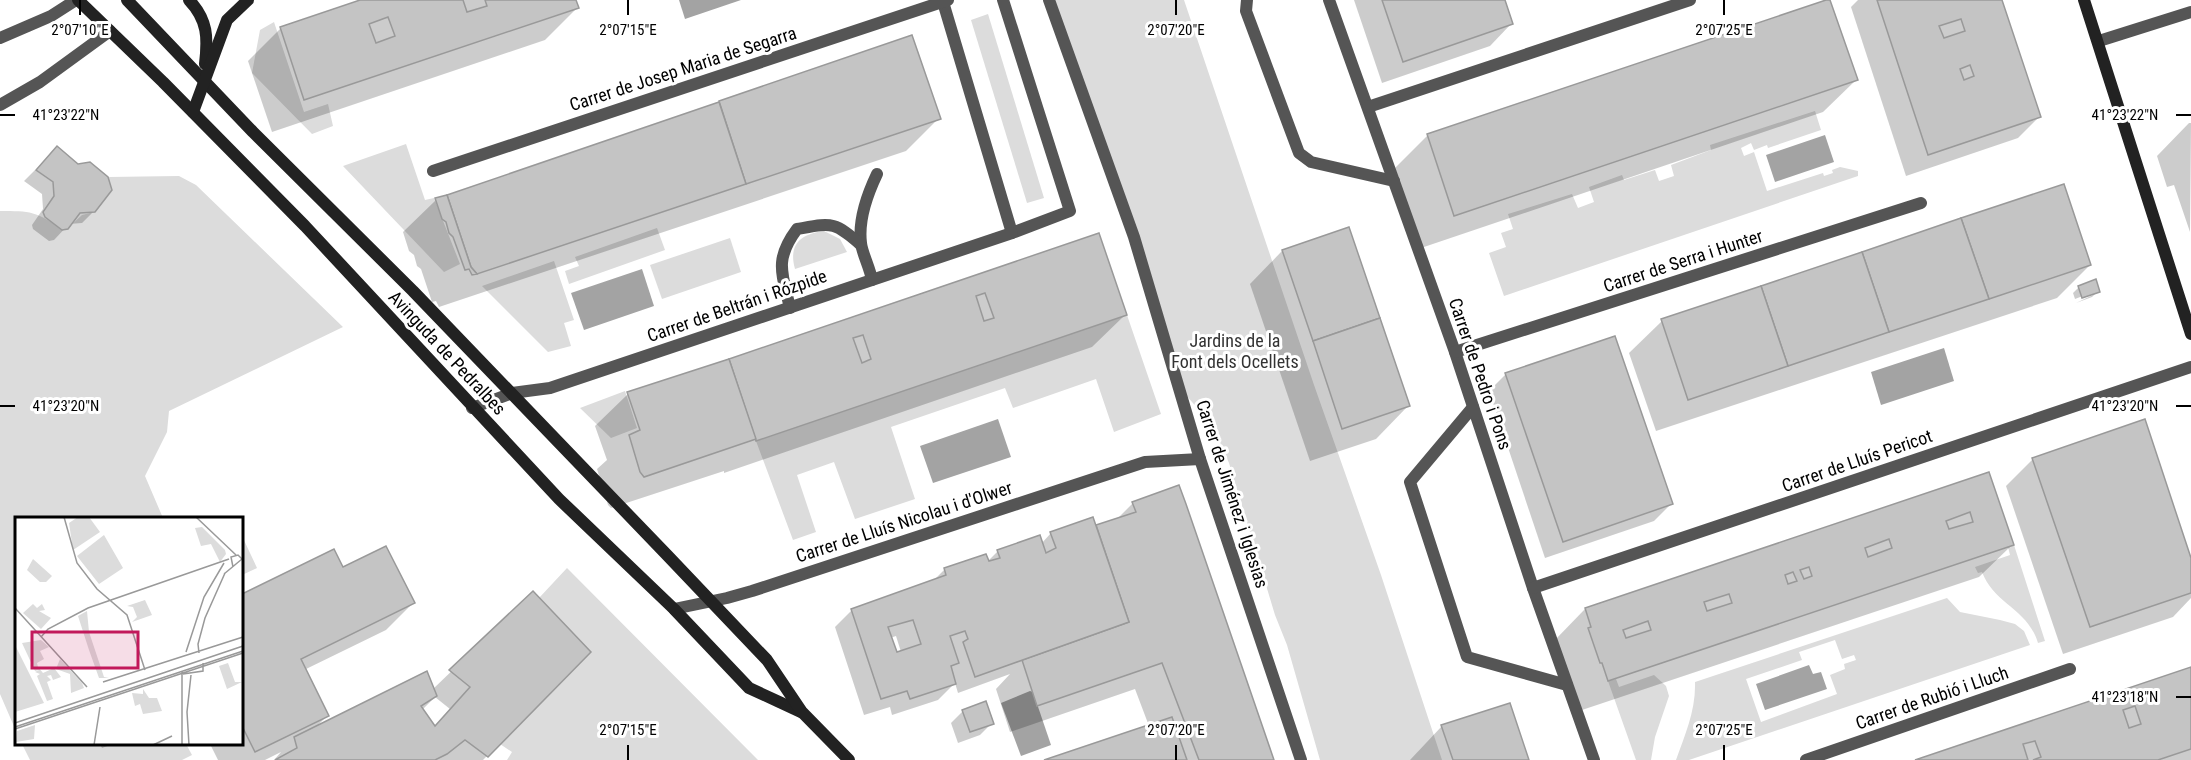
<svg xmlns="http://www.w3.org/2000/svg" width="2191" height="760" font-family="'Roboto Condensed',sans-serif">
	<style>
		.green { fill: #dcdcdc; fill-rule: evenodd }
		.water { fill: #a3a3a3 }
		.shadow { fill: #0003; fill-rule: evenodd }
		.building { fill: #c4c4c4; stroke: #999; stroke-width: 1.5; fill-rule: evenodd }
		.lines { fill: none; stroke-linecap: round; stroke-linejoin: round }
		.lane { stroke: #555; stroke-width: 12 }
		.street { stroke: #555; stroke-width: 12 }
		.secondary { stroke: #222; stroke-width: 12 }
		.ticks { fill: none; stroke: #000; stroke-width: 2 }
		.labels { text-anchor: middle; stroke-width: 6; stroke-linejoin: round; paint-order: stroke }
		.street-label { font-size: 18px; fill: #000; stroke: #fff }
		.park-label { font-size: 18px; fill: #333; stroke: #fff }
		.inset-road { fill: none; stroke: #999; stroke-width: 1.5 }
		.view { fill: #c2185b; fill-opacity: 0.15; stroke: #c2185b; stroke-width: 3 }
		.inset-edge { fill: none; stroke: #000; stroke-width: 3 }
		.ticks-label { font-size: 15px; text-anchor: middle; fill: #000; stroke: #fff; stroke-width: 6; stroke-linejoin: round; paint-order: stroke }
	</style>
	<rect width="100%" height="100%" fill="#fff"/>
	<g class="green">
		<polygon points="1050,0 1184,0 1314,385 1381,575 1442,760 1320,760 1287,645 1275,615 1229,463 1213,426 1178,386"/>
		<polygon points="988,14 1044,198 1027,203 971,20"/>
		<polygon points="274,22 304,112 328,104 333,126 312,134 252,73 260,30"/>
		<polygon points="1815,111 1821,130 1768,148 1767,145 1754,150 1751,143 1741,148 1744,156 1754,152 1767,191 1823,173 1824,176 1833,173 1832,170 1840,167 1858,171 1858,176 1504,296 1489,253 1506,247 1501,233 1513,229 1508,214 1572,194 1578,208 1594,202 1589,187 1622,175 1624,180 1655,170 1659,181 1674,176 1671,165 1711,150 1710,145"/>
		<polygon points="406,144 425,200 434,198 460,264 444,272 343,166"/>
		<path d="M179,176L196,185L343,327L169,411L167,432L145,476L163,518H16V731L0,694V211C30,211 37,211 62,230L67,229L82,215L94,212L112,191L108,177Z"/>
		<polygon points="657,228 665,250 569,284 565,271 579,266 575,257"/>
		<path d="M824,231L840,239L847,252L795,269C788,244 801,234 824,231Z"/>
		<polygon points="730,238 741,272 662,299 650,265"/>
		<polygon points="554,261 574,320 564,323 571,346 548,352 482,286"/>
		<polygon points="1127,315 1161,414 1114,432 1096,379 1013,408 1005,388 891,427 915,499 855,519 834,462 797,475 816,532 793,540 756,441"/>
		<polygon points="625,391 637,428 611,438 580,408"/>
		<polygon points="242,536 257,568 242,575 242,535"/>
		<path d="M2014,545L2045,641L2038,643C2028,609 1994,604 1982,572L1978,573L1975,567L2010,555L2008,547Z"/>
		<polygon points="567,568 758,760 507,760 512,752 500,744 591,652 539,598"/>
		<path d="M1947,598L1960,612L2000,620L2015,624L2024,631L2030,645L1689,760H1676C1685,735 1696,710 1695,682ZM1835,640L1842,659L1854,655L1856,660L1844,664L1845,669L1830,675L1837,694L1761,722L1746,679L1802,660L1799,652Z"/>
		<polygon points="1654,675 1666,686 1669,696 1655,737 1651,760 1636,760 1608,681 1616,679 1619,687"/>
		<polygon points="22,744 186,744 192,755 182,760 30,760"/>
	</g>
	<g class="water">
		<polygon points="679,0 741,0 685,19"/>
		<polygon points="1825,135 1834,162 1775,182 1766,155"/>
		<polygon points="642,269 654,306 584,330 571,293"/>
		<polygon points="1944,348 1954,381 1881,405 1871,372"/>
		<polygon points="998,419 1011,457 933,483 920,446"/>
		<polygon points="1809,665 1813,674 1821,672 1827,689 1765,710 1756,684"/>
		<polygon points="1030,691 1033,692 1051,745 1021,756 1001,703"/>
	</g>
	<g class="shadow">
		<polygon points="365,0 575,0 577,8 545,40 272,132 248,61 281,28"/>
		<polygon points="1354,0 1503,0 1511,24 1490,46 1382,83"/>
		<polygon points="1858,0 2000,0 2039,117 2018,138 1906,176 1851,7"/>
		<polygon points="911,37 939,118 906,151 442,306 439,307 436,301 432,302 421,269 417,266 414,255 409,251 403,232 436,200"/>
		<polygon points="1856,80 1823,112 1421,248 1395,168 1428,135"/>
		<polygon points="2189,123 2191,123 2190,232 2174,185 2167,187 2157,156"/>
		<polygon points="35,170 94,211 82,223 69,224 54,240 49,241 33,229 32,225 43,209 42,194 24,181"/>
		<polygon points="1098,235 1125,315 1092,347 724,473 724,471 611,508 608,505 597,469 607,460 595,426 628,394"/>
		<polygon points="1282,251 1408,406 1376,439 1310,461 1250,284"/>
		<polygon points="2090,265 2057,298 1656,431 1629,353 1662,321"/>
		<polygon points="2079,287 2098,291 2092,297 2076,303 2093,295 2093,292 2075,299 2073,293"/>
		<polygon points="1506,374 1671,504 1654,521 1545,558 1489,391"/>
		<polygon points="2033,459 2191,562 2191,598 2173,617 2063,654 2006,486"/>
		<polygon points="1988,474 2012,545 1979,577 1576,712 1553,642 1585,609"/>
		<path d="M1133,503L1272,760H1049L1149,726L1135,689L1010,732L996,689L1010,674L958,693L955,683L938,700L892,715L890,707L864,715L835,627L852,610L932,582L945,569L988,561L998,551L1041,544L1051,533L1095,528L1116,520ZM896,636L901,652L896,654L890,638Z"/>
		<path d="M333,551L342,569L413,603L386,630L304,670L327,716L314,729L433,689L533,593L589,652L483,760H274L281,752L265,760H218L210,744H242V596ZM435,697L450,709L434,727L422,710Z"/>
		<polygon points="2191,668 2191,760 1920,760"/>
		<polygon points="963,711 992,723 980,735 958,743 951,723"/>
		<polygon points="1442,726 1527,760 1410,760"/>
		<polygon points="100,744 113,744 102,748"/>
	</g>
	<g class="building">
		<path d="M360,0H463L467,12L487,6L485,0H576L579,8L304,100L280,27ZM388,17L395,36L376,43L369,24Z"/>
		<polygon points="1382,0 1505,0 1513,24 1403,62"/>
		<polygon points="1826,0 1830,0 1858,80 1454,216 1427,134"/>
		<path d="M1877,0H2002L2041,117L1928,155ZM1961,19L1965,31L1944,38L1939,26ZM1970,65L1974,76L1964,80L1960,69Z"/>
		<polygon points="912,35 941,119 746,184 719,101"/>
		<polygon points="719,102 746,184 477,274 471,267 447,195"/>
		<polygon points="57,146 78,164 90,162 108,177 112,190 95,212 80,213 68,229 62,230 45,217 43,212 54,196 53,182 36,170"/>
		<polygon points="2064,184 2091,265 1989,299 1961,218"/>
		<polygon points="447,195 471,267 477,274 472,275 469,269 465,270 453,237 449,233 446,222 442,219 435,198"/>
		<polygon points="1961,218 1989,299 1889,332 1862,252"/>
		<polygon points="1349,227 1380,318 1313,341 1282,250"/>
		<path d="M1099,233L1127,315L756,441L729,359ZM985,293L994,318L984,321L976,296ZM863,335L871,359L862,363L853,338Z"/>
		<polygon points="1862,252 1889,332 1788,366 1761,286"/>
		<polygon points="2096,279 2100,292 2082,298 2078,286"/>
		<polygon points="1761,286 1788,366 1688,400 1661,319"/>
		<polygon points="1380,318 1410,406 1342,429 1313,341"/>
		<polygon points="1615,336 1673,504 1563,542 1505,373"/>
		<polygon points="729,359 756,439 644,477 640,472 629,435 640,430 627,392"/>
		<polygon points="2145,419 2191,558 2191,593 2090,627 2032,458"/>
		<path d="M1989,472L2014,545L1608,681L1602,663H1600L1588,628L1591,627L1585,608ZM1970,512L1973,522L1949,529L1946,521ZM1889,539L1892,548L1868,557L1865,548ZM1809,567L1812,576L1804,579L1800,570ZM1793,572L1797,581L1788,584L1785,575ZM1729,594L1732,603L1707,611L1704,602ZM1648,621L1651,630L1626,638L1623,630Z"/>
		<polygon points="1179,485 1186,504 1274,760 1199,760 1162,663 1037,706 1022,660 1129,622 1096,525 1136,512 1132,502"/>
		<path d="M1093,517L1129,622L975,677L963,642L968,639L965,631L950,636L959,663L951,666L956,684L910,699L907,691L881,699L851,609L946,575L944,568L986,554L989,561L1000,558L997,550L1040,535L1046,553L1056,548L1050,532ZM913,620L921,644L897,652L888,627Z"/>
		<polygon points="386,546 415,603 301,659 329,716 255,752 242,726 242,594 334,549 343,567"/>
		<polygon points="533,591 591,652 488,757 465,740 447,754 435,760 275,760 297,748 294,737 427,671 437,696 421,706 435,726 470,687 449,670"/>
		<path d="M2191,667V749L2158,760H2033L2041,757L2035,741L2023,744L2028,760H1915ZM2135,706L2141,724L2129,728L2123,710Z"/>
		<polygon points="986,701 994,724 970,732 962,710"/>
		<polygon points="1510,703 1529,760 1453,760 1441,725"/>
		<polygon points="1172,717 1187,760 1044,760"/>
	</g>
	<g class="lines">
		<g class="lane">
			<polyline points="1247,0 1246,11 1299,153 1311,162 1394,181"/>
			<path d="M872,280C870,268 862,253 861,243C858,219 867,195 877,174"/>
			<path d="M790,308C782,273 774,260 797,229C832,223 834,221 861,245"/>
			<polyline points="1473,407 1410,482 1467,657 1567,685"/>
		</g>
		<g class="street">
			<polyline points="1049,0 1134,237 1200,459 1301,760"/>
			<polyline points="1329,0 1455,352 1533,588 1594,760"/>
			<polyline points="943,2 1012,233 1070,211 1003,0"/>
			<polyline points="0,38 51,16 76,0"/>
			<polyline points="2099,41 2191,12"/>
			<polyline points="0,105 40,82 110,31"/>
			<polyline points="1368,107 1690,0"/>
			<polyline points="433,171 948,0"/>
			<polyline points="1455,352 1921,203"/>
			<polyline points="472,408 512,393 550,388 1012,233"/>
			<polyline points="1533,588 2191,367"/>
			<polyline points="674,609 727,598 752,591 1145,462 1200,459"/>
			<polyline points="1806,760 2070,669"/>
		</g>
		<g class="secondary">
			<polyline points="78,0 163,82 305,226 559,499 674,609 749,688 801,712"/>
			<polyline points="127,0 253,132 413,291 667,555 767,660 802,712 849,760"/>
			<path d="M189,0C208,20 208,38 205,64"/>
			<polyline points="2084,0 2191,334"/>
			<polyline points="193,112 227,20 248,0"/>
		</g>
	</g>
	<path class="ticks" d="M80,0V15M628,0V15M1176,0V15M1724,0V15M0,115H15M2176,115H2191M0,406H15M2176,406H2191M2176,697H2191M628,745V760M1176,745V760M1724,745V760"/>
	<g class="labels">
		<g class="street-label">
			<text transform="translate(683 69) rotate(-18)" y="6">Carrer de Josep Maria de Segarra</text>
			<text transform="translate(1683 261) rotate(-18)" y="6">Carrer de Serra i Hunter</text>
			<text transform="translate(737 306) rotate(-19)" y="6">Carrer de Beltrán i Rózpide</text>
			<text transform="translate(447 353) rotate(47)" y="6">Avinguda de Pedralbes</text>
			<text transform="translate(1480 374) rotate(71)" y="6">Carrer de Pedro i Pons</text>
			<text transform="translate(1857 461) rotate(-19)" y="6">Carrer de Lluís Pericot</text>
			<text transform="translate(1232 494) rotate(72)" y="6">Carrer de Jiménez i Iglesias</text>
			<text transform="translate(904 522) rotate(-18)" y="6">Carrer de Lluís Nicolau i d'Olwer</text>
			<text transform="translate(1932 698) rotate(-19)" y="6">Carrer de Rubió i Lluch</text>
		</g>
		<g class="park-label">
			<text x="1235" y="347">Jardins de la<tspan x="1235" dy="21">Font dels Ocellets</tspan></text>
		</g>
	</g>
	<g transform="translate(15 517)">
		<rect width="228" height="228" fill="#fff"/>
		<path d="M63,0H74L85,15L58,33L54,6ZM187,10L210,33L211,37L205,45L196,27L186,29L180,11ZM89,18L108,51L84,67L62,39ZM18,42L37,59L31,65H25L12,53ZM130,83L137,98L117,105L122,100L118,90L112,89ZM18,87L22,91L27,87L30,93L24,94L36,101L26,112L8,96ZM72,94L74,115L89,160L94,161H84L74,133L63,99ZM26,123L34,130L25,134L29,142L22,146L23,150L28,156L39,151L46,160L38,163L36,158L32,159L36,163L32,165L38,182L32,184L22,159L25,157L20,155L24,153L20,154L7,126ZM0,128L29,186L0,195ZM45,142L67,166L69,171L56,176L55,157L41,152ZM213,146L220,165H227L212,172L204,149ZM128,172L134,181H142L147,194L128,197L125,187L120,189L117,176L128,177ZM20,208L19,222L1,225L2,214Z" fill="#dcdcdc"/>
		<path class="inset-road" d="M49,0L62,46L82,72L112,98L130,153M181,0L221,38M218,50L216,40L223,38L227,42M209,57L227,42M0,91L72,170M26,120L33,112L73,91L214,42M171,135L189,80L209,46M184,136L183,127L190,101L210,56M168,157L188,154V146M88,165L228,120M0,206L228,129M0,210L228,134M0,212L228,136M79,228L85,190M138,228L157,219M167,228V154M174,228L172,195L176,158"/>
		<path class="view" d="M17,115H123V151H17Z"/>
		<rect width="228" height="228" class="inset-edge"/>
	</g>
	<g class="ticks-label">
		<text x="80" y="35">2°07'10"E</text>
		<text x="628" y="35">2°07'15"E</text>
		<text x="1176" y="35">2°07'20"E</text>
		<text x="1724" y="35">2°07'25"E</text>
		<text x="66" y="120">41°23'22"N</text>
		<text x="2125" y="120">41°23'22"N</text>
		<text x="66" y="411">41°23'20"N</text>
		<text x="2125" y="411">41°23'20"N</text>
		<text x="2125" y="702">41°23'18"N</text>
		<text x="628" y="735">2°07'15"E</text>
		<text x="1176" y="735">2°07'20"E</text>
		<text x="1724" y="735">2°07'25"E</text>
	</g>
</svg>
